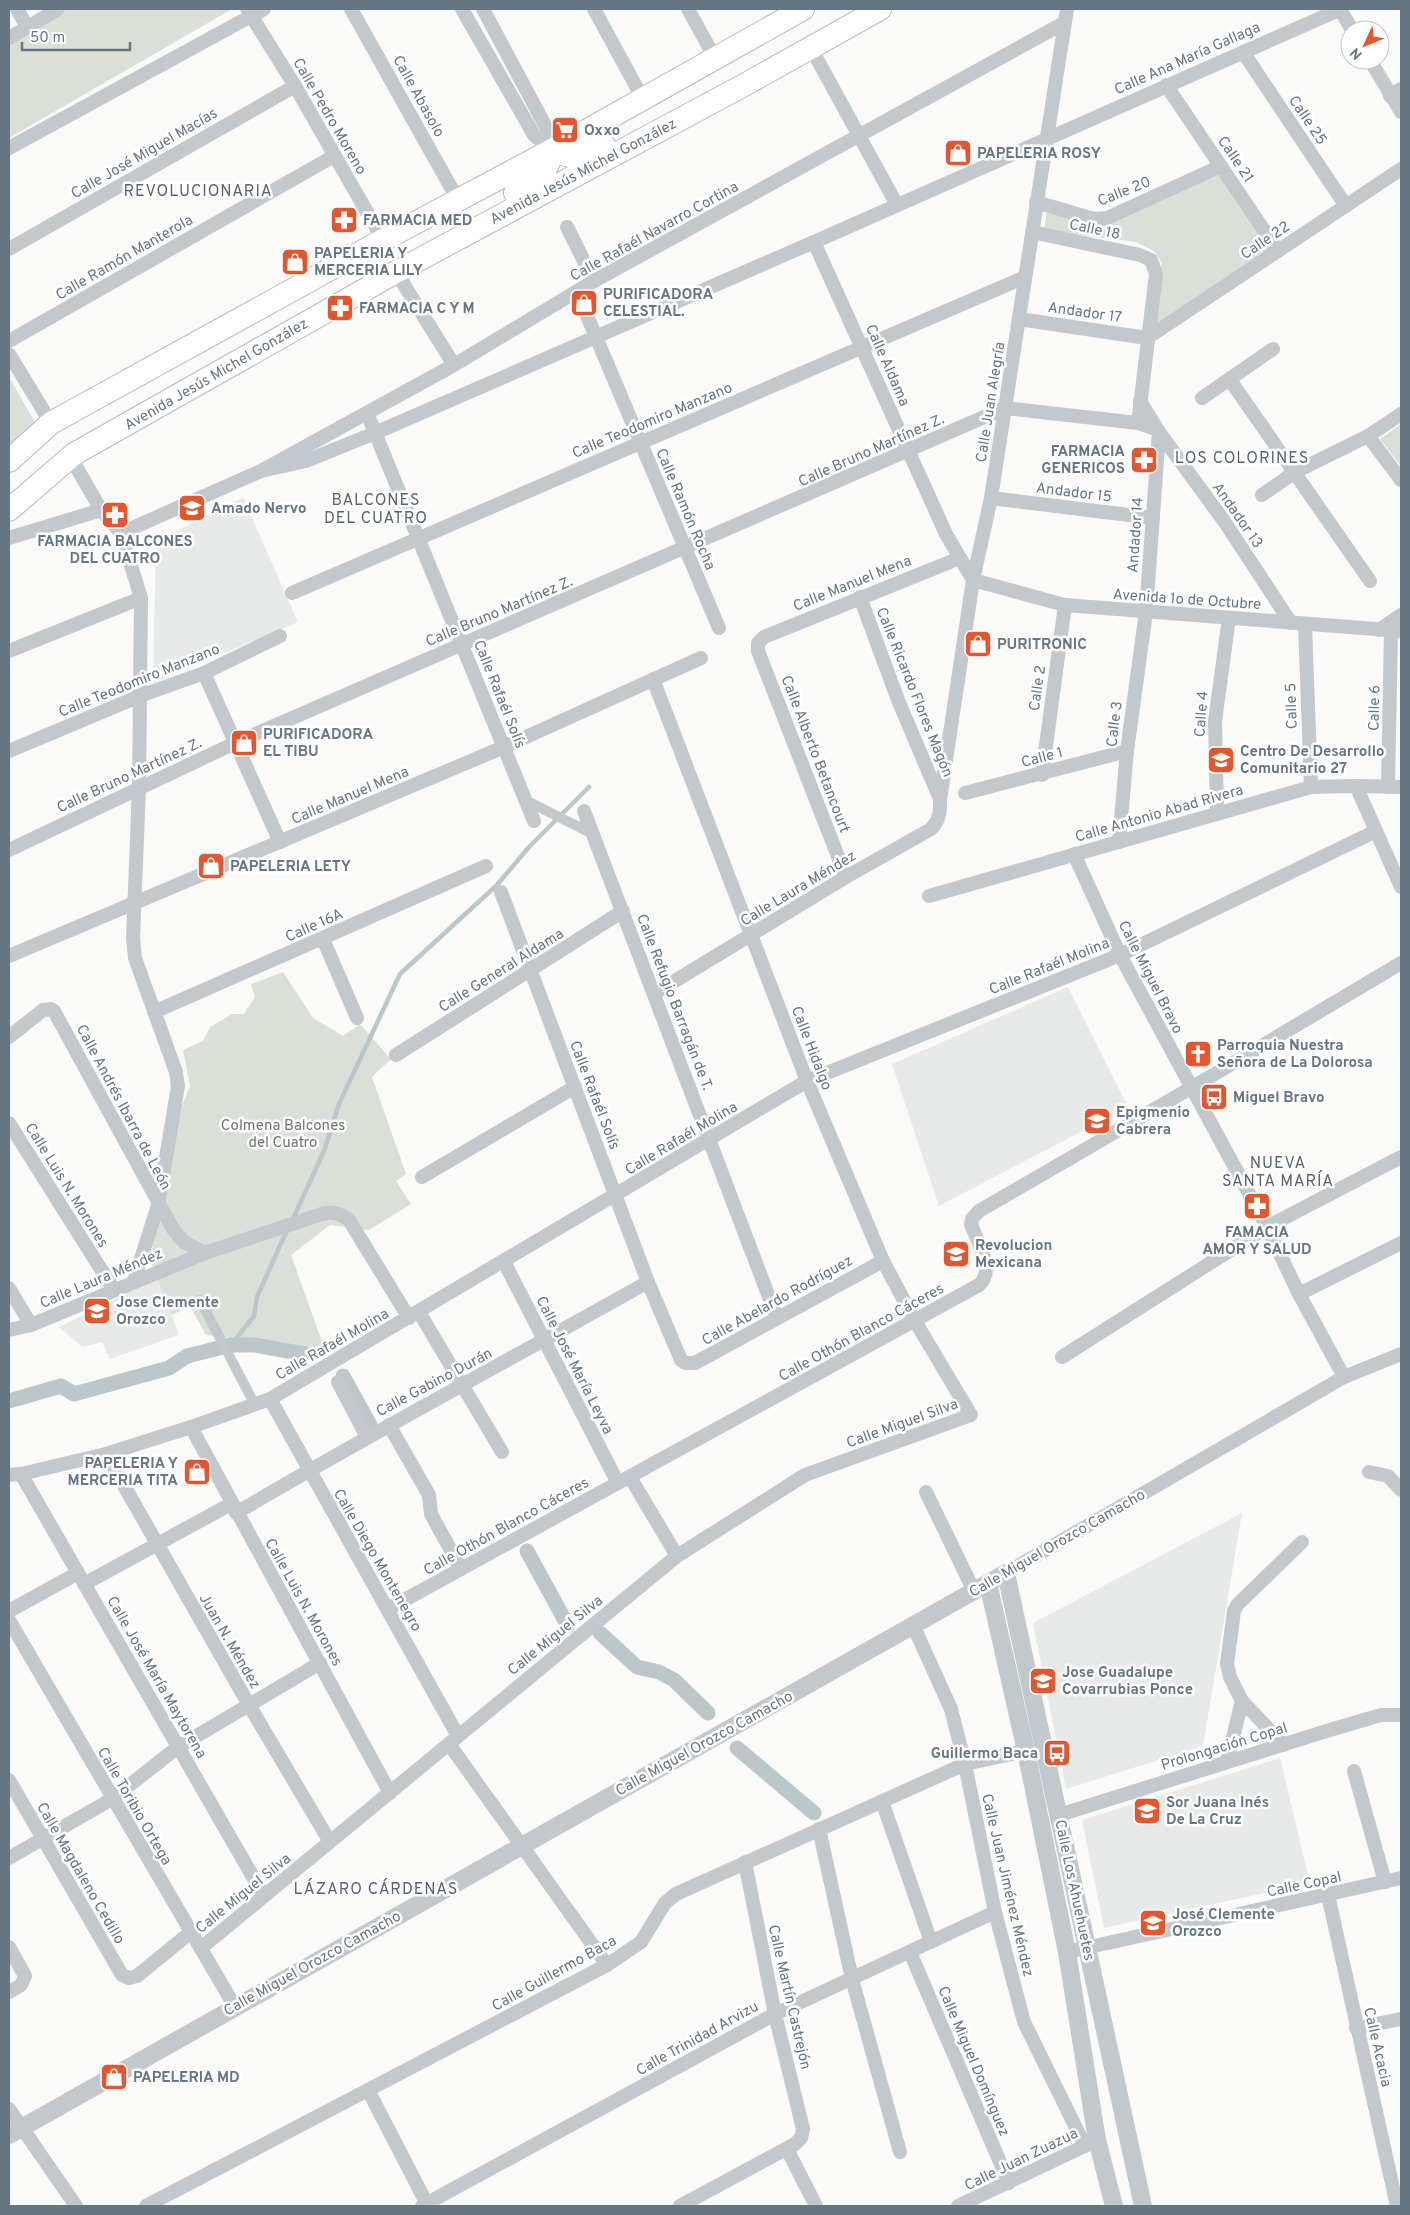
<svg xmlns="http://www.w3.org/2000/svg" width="1410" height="2215" font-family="Overpass,sans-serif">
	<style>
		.built { fill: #e8e9e9 }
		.green { fill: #dadfd7 }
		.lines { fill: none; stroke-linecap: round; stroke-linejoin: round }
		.stream { stroke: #bbc7cb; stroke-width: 4.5 }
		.canal { stroke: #bbc7cb; stroke-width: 15 }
		.primary-casing { stroke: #b5babe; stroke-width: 24 }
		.pedestrian { stroke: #c3c8cc; stroke-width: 10 }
		.minor { stroke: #c3c8cc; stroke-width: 14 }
		.tertiary { stroke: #c3c8cc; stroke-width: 18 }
		.primary { stroke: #fff; stroke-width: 22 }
		.labels { text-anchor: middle; stroke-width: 5; stroke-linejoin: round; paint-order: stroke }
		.street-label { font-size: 15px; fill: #657683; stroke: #fff }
		.poi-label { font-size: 15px; font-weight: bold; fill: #657683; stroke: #fff; text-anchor: start }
		.park-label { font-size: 15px; fill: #687a64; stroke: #fff }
		.neighbourhood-label { font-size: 16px; letter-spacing: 1px; fill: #57646e; stroke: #fff }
	</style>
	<rect width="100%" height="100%" fill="#fafaf8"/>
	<g class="built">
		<polygon points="243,498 298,622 153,683 156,541"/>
		<polygon points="1068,987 1128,1107 939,1206 892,1064"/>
		<polygon points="158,1278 179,1335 110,1359 102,1342 82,1347 59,1327"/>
		<polygon points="1242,1513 1203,1746 1066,1789 1033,1623"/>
		<polygon points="1280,1758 1310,1883 1104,1928 1082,1820"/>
	</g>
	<g class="green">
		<polygon points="69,9 232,9 9,138 9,45"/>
		<polygon points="1221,173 1272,249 1153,327 1162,263 1154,251 1136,242 1044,230 1047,211 1106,224"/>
		<polygon points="9,377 36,424 9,446"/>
		<polygon points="1401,424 1401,466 1380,439"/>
		<polygon points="283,972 313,1018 343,1036 360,1024 391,1059 372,1077 406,1174 396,1181 411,1204 369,1230 330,1225 291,1255 325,1350 206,1335 190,1306 172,1315 150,1260 182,1106 190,1086 183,1050 203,1041 210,1027 232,1014 244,1014 255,997 251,984"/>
	</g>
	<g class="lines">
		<g class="stream">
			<polyline points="292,1221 324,1151 339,1104 400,974 497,885 529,847 589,787"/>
			<polyline points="231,1345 254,1316 257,1297 288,1228"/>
		</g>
		<g class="canal">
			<polyline points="343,1376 370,1425"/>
			<polyline points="9,1401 61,1386 74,1394 169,1368 187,1356 231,1345 254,1345 304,1354"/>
			<polyline points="527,1551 568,1626"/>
			<polyline points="600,1633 637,1667 659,1672 674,1680 708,1713"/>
			<polyline points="737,1748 814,1813"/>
		</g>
		<g class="primary-casing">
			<g id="primary">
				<path d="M515,193C537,180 547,177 552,150C578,161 580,158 604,145"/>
				<polyline points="9,461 51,423 383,240 552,150 803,9"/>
				<polyline points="9,510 74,454 396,272 746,84 880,9"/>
			</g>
		</g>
		<g class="pedestrian">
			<polyline points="525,800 593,834"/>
			<polyline points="200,1300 255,1405"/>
		</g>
		<g class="minor">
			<polyline points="17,9 27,27"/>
			<polyline points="247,9 295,86 383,240"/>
			<polyline points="351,9 458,200"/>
			<polyline points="462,9 534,135 552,150"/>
			<polyline points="483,9 547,129 552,150"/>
			<polyline points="594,9 643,99"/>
			<polyline points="688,9 716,60"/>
			<polyline points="1340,9 1352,30"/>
			<polyline points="9,38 58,9"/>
			<polyline points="811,48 897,205"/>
			<polyline points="1243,52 1346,206"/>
			<polyline points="1370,60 1401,112"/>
			<polyline points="1166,85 1278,251"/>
			<polyline points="1390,96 1401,89"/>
			<polyline points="9,148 264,9"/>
			<polyline points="1036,202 1094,219 1107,218 1221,166"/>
			<polyline points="567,227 594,281"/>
			<polyline points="1032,232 1140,255 1151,260 1156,274 1138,423"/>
			<polyline points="814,242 946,534 973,580 1065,605 1401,631"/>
			<polyline points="9,249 295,86"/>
			<polyline points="396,272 454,365"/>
			<polyline points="577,292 719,628"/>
			<polyline points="1019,319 1147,338 1401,169"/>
			<polyline points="9,341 334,156"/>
			<polyline points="9,354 51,423"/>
			<polyline points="1230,380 1370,581"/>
			<polyline points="1202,398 1273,349"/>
			<polyline points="1140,401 1159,432 1224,521 1291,623"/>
			<polyline points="367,413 534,821"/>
			<polyline points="1368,436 1401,480"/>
			<polyline points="70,456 101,510 121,533 141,598 139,788 133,938 135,958 176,1072 178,1086 158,1205 134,1281"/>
			<polyline points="261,471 306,461 375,433 814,242 1341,9"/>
			<polyline points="1262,495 1295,472 1368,436 1401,414"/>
			<polyline points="991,498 1153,518"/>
			<polyline points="121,533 261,471 454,365 594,281 1064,23"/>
			<polyline points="9,538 101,510"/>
			<polyline points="292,593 1025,277"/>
			<polyline points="860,597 898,700 940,799"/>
			<polyline points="1305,624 1311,787"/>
			<polyline points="1379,630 1401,615"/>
			<polyline points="9,651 141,598"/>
			<polyline points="204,673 280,842"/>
			<polyline points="9,751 140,696 204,673 280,636"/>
			<polyline points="1042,775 1065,605"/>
			<polyline points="1356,786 1401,887"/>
			<polyline points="1388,787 1391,630"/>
			<polyline points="965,793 1127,751"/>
			<polyline points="584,811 777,1318"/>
			<polyline points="1217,813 1215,721 1229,618"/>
			<polyline points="1119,842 1127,751 1146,612 1159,432"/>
			<polyline points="9,850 235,743 1005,408 1138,423 1158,430"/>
			<polyline points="1074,854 1120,955 1267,1227 1299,1294 1344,1377"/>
			<polyline points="846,877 758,651 758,643 764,637 960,558"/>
			<polyline points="501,892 648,1282 681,1360 685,1363 695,1363 883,1261"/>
			<polyline points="929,896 1311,787 1356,786 1401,787"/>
			<polyline points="323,939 357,1018"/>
			<polyline points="9,956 504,747 701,658"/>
			<path d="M655,993L846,877L931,829C940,820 940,812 940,800L973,580L991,498L1067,9"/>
			<polyline points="154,1012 486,866"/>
			<polyline points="9,1037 43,1010 51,1009 54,1011 173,1229 184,1242 205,1253"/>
			<polyline points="396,1055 623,911"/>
			<polyline points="9,1123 114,1290"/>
			<polyline points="422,1177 575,1087"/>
			<polyline points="504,1262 618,1483"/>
			<polyline points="9,1288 31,1325"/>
			<polyline points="1299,1294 1401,1243"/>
			<polyline points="419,1312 502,1452"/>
			<path d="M9,1330L31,1325L205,1253L325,1213C335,1212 341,1214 349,1220L409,1318"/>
			<polyline points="1062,1357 1267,1227 1401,1157"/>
			<polyline points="338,1382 367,1437"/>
			<polyline points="270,1399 458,1736"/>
			<polyline points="389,1425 429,1495 431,1514 461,1569"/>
			<polyline points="191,1427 390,1793"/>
			<polyline points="106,1454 249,1705 330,1842"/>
			<polyline points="1369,1472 1388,1476 1401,1490"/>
			<polyline points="21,1474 264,1896"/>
			<polyline points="9,1475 21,1474 106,1454 191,1427 270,1399 807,1081 1120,955 1376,831"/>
			<polyline points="630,1477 677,1556"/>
			<polyline points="926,1492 974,1591"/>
			<path d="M236,1513C372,1433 511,1359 648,1282"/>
			<polyline points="1006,1573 1344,1377 1401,1354"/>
			<polyline points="84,1584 231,1504"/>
			<path d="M388,1609L979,1285C996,1270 977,1242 971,1224L972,1219L979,1211L1191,1088L1401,963"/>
			<polyline points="9,1611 78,1573"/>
			<polyline points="9,1620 235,2007"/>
			<polyline points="913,1625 951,1709 965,1764 995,1912 1024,2022 1085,2146"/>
			<polyline points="449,1744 607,1965"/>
			<polyline points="1284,1745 1242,1701 1230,1677 1227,1664 1234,1611 1238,1604 1302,1542"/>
			<polyline points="1227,1762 1242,1701"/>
			<polyline points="1354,1771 1385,1882"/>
			<polyline points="9,1780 122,1975 129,1978 137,1976 191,1932"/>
			<polyline points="882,1801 931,1942"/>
			<polyline points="1059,1815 1333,1729 1381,1715 1401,1715"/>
			<polyline points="819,1829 852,1979 900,2152"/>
			<polyline points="9,1858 112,1799 178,1747 320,1663"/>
			<polyline points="1328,1895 1397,2206"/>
			<polyline points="9,1947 25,1976 21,1985 9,1992"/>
			<polyline points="201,1948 677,1556 805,1475 971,1415 915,1321 883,1261 807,1081 653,679"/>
			<polyline points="910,1952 1009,2183"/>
			<polyline points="1067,1952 1401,1878"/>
			<polyline points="1356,2028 1401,2019"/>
			<polyline points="368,2090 428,2206"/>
			<polyline points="9,2109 76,2206"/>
			<polyline points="787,2149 816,2206"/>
			<polyline points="146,2206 607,1965 641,1942 665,1903 676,1894 965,1764 1026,1751"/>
			<polyline points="422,2206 775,2014 995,1912"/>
			<polyline points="680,2206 795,2144 801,2138 803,2129 775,2014 745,1862"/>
			<polyline points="958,2206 1093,2142"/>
		</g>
		<g class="tertiary">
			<polyline points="988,1583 1026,1751 1067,1952 1097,2140 1114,2206"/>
			<polyline points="9,2135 1006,1573 1143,2206"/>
		</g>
		<use href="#primary" class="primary"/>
	</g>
	<defs>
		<g id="supermarket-square" transform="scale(1.4375)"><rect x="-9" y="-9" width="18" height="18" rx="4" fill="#e4572e" stroke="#fff"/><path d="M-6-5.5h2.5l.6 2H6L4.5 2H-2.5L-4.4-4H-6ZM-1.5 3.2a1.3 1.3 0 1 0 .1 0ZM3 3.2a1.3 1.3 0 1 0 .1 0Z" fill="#fff"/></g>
		<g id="shop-square" transform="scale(1.4375)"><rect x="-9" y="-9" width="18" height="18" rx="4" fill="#e4572e" stroke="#fff"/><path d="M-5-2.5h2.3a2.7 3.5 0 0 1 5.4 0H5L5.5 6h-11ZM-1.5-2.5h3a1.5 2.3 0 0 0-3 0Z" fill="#fff"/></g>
		<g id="pharmacy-square" transform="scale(1.4375)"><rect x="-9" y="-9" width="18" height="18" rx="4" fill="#e4572e" stroke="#fff"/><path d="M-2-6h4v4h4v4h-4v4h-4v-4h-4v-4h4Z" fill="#fff"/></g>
		<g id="school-square" transform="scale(1.4375)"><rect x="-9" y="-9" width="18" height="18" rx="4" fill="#e4572e" stroke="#fff"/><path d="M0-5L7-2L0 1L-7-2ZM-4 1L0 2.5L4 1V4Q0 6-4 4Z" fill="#fff"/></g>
		<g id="church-square" transform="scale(1.4375)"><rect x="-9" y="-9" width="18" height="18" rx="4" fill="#e4572e" stroke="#fff"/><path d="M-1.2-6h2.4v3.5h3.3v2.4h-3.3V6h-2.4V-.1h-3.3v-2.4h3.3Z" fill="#fff"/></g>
		<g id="bus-square" transform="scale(1.4375)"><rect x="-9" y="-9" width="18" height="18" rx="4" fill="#e4572e" stroke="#fff"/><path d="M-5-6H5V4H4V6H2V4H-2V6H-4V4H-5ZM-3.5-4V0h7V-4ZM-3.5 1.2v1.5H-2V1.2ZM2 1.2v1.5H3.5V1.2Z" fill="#fff"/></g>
	</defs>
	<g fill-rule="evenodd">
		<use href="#supermarket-square" x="565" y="130"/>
		<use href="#shop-square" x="958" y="153"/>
		<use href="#pharmacy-square" x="344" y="220"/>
		<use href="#shop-square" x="295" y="262"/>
		<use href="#shop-square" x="584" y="303"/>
		<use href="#pharmacy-square" x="340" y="308"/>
		<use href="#pharmacy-square" x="1144" y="460"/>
		<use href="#school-square" x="192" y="508"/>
		<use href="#pharmacy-square" x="115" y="515"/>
		<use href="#shop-square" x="978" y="644"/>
		<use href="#shop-square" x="244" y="743"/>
		<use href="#school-square" x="1221" y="760"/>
		<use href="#shop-square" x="211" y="866"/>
		<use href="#church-square" x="1198" y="1054"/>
		<use href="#bus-square" x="1214" y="1097"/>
		<use href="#school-square" x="1097" y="1121"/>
		<use href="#pharmacy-square" x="1257" y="1206"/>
		<use href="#school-square" x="956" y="1254"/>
		<use href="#school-square" x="97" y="1311"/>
		<use href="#shop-square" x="197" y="1472"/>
		<use href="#school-square" x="1043" y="1681"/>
		<use href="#bus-square" x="1057" y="1753"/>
		<use href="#school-square" x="1147" y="1811"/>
		<use href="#school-square" x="1153" y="1923"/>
		<use href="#shop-square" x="114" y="2077"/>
	</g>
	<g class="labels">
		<g class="street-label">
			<text transform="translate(1187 58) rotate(-24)" y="5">Calle Ana María Gallaga</text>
			<text transform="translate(419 96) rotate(61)" y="5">Calle Abasolo</text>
			<text transform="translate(330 116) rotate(60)" y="5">Calle Pedro Moreno</text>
			<text transform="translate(1308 120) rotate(56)" y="5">Calle 25</text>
			<text transform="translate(144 153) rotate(-30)" y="5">Calle José Miguel Macías</text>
			<text transform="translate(1236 159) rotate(56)" y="5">Calle 21</text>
			<text transform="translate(583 171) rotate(-28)" y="5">Avenida Jesús Michel González</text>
			<text transform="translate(1124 191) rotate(-22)" y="5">Calle 20</text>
			<text transform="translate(1095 229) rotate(12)" y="5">Calle 18</text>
			<text transform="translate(654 231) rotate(-29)" y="5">Calle Rafaél Navarro Cortina</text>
			<text transform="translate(1265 240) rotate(-34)" y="5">Calle 22</text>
			<text transform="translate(124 257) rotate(-30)" y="5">Calle Ramón Manterola</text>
			<text transform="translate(1085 312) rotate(8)" y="5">Andador 17</text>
			<text transform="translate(888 365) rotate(66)" y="5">Calle Aldama</text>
			<text transform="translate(216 374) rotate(-30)" y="5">Avenida Jesús Michel González</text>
			<text transform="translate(990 402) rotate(-81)" y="5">Calle Juan Alegría</text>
			<text transform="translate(652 420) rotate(-23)" y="5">Calle Teodomiro Manzano</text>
			<text transform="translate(871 450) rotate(-24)" y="5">Calle Bruno Martínez Z.</text>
			<text transform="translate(1074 492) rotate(7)" y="5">Andador 15</text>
			<text transform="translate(686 509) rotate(67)" y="5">Calle Ramón Rocha</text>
			<text transform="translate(1238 515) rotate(55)" y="5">Andador 13</text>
			<text transform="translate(1135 535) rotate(-86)" y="5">Andador 14</text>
			<text transform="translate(852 583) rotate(-22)" y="5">Calle Manuel Mena</text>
			<text transform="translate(1187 599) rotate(4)" y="5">Avenida 1o de Octubre</text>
			<text transform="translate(499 611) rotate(-23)" y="5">Calle Bruno Martínez Z.</text>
			<text transform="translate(139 680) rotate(-22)" y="5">Calle Teodomiro Manzano</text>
			<text transform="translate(1037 688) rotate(-82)" y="5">Calle 2</text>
			<text transform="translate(915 692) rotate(68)" y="5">Calle Ricardo Flores Magón</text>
			<text transform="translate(500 694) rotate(68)" y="5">Calle Rafaél Solís</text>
			<text transform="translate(1291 706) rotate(-92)" y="5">Calle 5</text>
			<text transform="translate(1374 708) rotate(-89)" y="5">Calle 6</text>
			<text transform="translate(1201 714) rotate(-86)" y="5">Calle 4</text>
			<text transform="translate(1114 724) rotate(-83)" y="5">Calle 3</text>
			<text transform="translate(816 754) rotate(69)" y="5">Calle Alberto Betancourt</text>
			<text transform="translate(1042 757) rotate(-15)" y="5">Calle 1</text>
			<text transform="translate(129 775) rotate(-25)" y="5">Calle Bruno Martínez Z.</text>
			<text transform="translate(350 795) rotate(-23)" y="5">Calle Manuel Mena</text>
			<text transform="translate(1159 813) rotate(-16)" y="5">Calle Antonio Abad Rivera</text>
			<text transform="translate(798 888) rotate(-31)" y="5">Calle Laura Méndez</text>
			<text transform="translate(314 925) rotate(-24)" y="5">Calle 16A</text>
			<text transform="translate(1049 966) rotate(-22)" y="5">Calle Rafaél Molina</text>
			<text transform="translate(501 970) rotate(-32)" y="5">Calle General Aldama</text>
			<text transform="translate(1151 977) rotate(63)" y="5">Calle Miguel Bravo</text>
			<text transform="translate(675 1002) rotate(69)" y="5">Calle Refugio Barragán de T.</text>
			<text transform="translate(812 1048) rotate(69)" y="5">Calle Hidalgo</text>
			<text transform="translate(595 1095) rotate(69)" y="5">Calle Rafaél Solís</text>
			<text transform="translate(124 1107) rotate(62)" y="5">Calle Andrés Ibarra de León</text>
			<text transform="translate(681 1138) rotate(-31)" y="5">Calle Rafaél Molina</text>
			<text transform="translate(67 1185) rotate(58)" y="5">Calle Luis N. Morones</text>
			<text transform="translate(101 1278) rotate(-23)" y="5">Calle Laura Méndez</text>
			<text transform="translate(777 1300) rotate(-29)" y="5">Calle Abelardo Rodríguez</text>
			<text transform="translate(861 1332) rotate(-29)" y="5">Calle Othón Blanco Cáceres</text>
			<text transform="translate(332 1344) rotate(-30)" y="5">Calle Rafaél Molina</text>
			<text transform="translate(575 1365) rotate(63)" y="5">Calle José María Leyva</text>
			<text transform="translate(434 1382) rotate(-28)" y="5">Calle Gabino Durán</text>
			<text transform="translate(902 1423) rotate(-20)" y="5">Calle Miguel Silva</text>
			<text transform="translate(506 1526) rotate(-29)" y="5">Calle Othón Blanco Cáceres</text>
			<text transform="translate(1057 1543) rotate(-30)" y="5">Calle Miguel Orozco Camacho</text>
			<text transform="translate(378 1560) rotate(60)" y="5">Calle Diego Montenegro</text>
			<text transform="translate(304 1602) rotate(61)" y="5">Calle Luis N. Morones</text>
			<text transform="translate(555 1635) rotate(-39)" y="5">Calle Miguel Silva</text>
			<text transform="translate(230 1641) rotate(60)" y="5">Juan N. Méndez</text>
			<text transform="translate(157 1677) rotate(60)" y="5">Calle José María Maytorena</text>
			<text transform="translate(704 1743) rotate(-29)" y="5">Calle Miguel Orozco Camacho</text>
			<text transform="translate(1224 1746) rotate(-17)" y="5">Prolongación Copal</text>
			<text transform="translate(135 1806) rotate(60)" y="5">Calle Toribio Ortega</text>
			<text transform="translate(81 1873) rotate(60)" y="5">Calle Magdaleno Cedillo</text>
			<text transform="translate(1304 1884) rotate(-12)" y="5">Calle Copal</text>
			<text transform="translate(1008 1885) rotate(77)" y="5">Calle Juan Jiménez Méndez</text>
			<text transform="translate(1075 1890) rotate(78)" y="5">Calle Los Ahuehuetes</text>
			<text transform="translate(243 1893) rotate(-39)" y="5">Calle Miguel Silva</text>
			<text transform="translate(312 1963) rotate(-29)" y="5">Calle Miguel Orozco Camacho</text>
			<text transform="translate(554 1973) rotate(-29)" y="5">Calle Guillermo Baca</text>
			<text transform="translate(790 1997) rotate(77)" y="5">Calle Martín Castrejón</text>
			<text transform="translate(697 2038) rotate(-29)" y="5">Calle Trinidad Arvizu</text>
			<text transform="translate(1378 2047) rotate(77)" y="5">Calle Acacia</text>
			<text transform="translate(974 2061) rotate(67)" y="5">Calle Miguel Domínguez</text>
			<text transform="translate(1021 2159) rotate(-26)" y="5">Calle Juan Zuazua</text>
		</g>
		<g class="poi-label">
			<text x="584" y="135">Oxxo</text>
			<text x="977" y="158">PAPELERIA ROSY</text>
			<text x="363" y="225">FARMACIA MED</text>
			<text x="314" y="258">PAPELERIA Y<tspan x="314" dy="17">MERCERIA LILY</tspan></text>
			<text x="603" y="299">PURIFICADORA<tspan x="603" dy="17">CELESTIAL.</tspan></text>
			<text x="359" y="313">FARMACIA C Y M</text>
			<text x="1125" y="456" text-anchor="end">FARMACIA<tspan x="1125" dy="17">GENERICOS</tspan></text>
			<text x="211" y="513">Amado Nervo</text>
			<text x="115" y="546" text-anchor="middle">FARMACIA BALCONES<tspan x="115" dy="17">DEL CUATRO</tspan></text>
			<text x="997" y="649">PURITRONIC</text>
			<text x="263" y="739">PURIFICADORA<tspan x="263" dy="17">EL TIBU</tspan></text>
			<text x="1240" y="756">Centro De Desarrollo<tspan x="1240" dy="17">Comunitario 27</tspan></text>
			<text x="230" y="871">PAPELERIA LETY</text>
			<text x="1217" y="1050">Parroquia Nuestra<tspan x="1217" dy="17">Señora de La Dolorosa</tspan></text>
			<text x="1233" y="1102">Miguel Bravo</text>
			<text x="1116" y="1117">Epigmenio<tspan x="1116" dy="17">Cabrera</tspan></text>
			<text x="1257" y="1237" text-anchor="middle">FAMACIA<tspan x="1257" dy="17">AMOR Y SALUD</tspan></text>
			<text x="975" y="1250">Revolucion<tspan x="975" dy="17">Mexicana</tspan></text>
			<text x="116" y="1307">Jose Clemente<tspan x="116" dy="17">Orozco</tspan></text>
			<text x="178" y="1468" text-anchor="end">PAPELERIA Y<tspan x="178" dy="17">MERCERIA TITA</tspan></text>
			<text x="1062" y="1677">Jose Guadalupe<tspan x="1062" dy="17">Covarrubias Ponce</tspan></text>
			<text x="1038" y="1758" text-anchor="end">Guillermo Baca</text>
			<text x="1166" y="1807">Sor Juana Inés<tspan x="1166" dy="17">De La Cruz</tspan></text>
			<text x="1172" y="1919">José Clemente<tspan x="1172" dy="17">Orozco</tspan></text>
			<text x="133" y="2082">PAPELERIA MD</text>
		</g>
		<g class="park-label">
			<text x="283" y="1130">Colmena Balcones<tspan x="283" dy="17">del Cuatro</tspan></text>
		</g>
		<g class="neighbourhood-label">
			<text x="198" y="196">REVOLUCIONARIA</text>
			<text x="1242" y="463">LOS COLORINES</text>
			<text x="376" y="505">BALCONES<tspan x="376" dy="18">DEL CUATRO</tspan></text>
			<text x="1278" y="1168">NUEVA<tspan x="1278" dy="18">SANTA MARÍA</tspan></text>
			<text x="376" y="1894">LÁZARO CÁRDENAS</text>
		</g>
	</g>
	<rect width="1410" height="2215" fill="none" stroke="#657683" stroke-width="20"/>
	<g transform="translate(1365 45) rotate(226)"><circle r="24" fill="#ffffff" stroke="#c1c8cd"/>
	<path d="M0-4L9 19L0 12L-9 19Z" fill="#e4572e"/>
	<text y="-8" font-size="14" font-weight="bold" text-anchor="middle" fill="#657683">N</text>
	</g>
	<path d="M22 42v8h108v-8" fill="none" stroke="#657683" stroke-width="2.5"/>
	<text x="30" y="42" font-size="15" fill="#657683" stroke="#ffffff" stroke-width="4" paint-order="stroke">50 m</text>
</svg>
